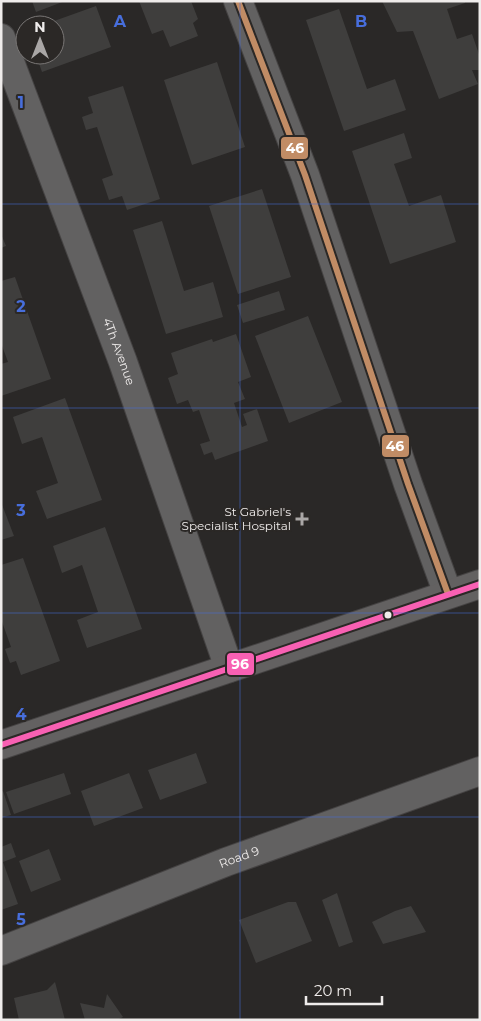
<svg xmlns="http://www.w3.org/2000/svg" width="481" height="1021" font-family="Montserrat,sans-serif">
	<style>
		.building { fill: #3f3e3d }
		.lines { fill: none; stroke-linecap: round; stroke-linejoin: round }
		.minor-casing { stroke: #454343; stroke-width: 30 }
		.major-casing { stroke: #454343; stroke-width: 30 }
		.minor { stroke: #626161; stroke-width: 28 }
		.major { stroke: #636161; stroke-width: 28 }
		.bus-1-casing { stroke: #2b2826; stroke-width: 10 }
		.bus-2-casing { stroke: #2b2826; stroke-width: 10 }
		.bus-1 { stroke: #c18c65; stroke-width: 6 }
		.bus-2 { stroke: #f860b3; stroke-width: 6 }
		.grid { fill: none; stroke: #476edc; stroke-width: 1; stroke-opacity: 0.55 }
		.poi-dot { fill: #aaa7a6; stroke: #2b2826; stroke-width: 2 }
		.bus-dot { fill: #efeceb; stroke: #2b2826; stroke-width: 2 }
		.labels { text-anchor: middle; stroke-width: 4; stroke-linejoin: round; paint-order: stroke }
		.street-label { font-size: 12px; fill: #efeceb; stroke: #2b2826 }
		.poi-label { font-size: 12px; fill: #efeceb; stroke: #2b2826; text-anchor: end }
		.grid-label { font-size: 16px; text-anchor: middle; font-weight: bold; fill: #476edc; stroke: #2b2826; stroke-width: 4; stroke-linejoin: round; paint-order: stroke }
		.line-badge { stroke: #2b2826; stroke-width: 2 }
		.badge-label { font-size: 14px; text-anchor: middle; font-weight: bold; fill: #fff }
	</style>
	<rect width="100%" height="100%" fill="#2a2827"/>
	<g class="building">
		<polygon points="32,1 65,1 36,12"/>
		<polygon points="139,1 191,1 198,19 193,23 198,36 170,47 163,30 152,34"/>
		<polygon points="382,1 465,1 465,3 447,9 457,39 472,34 480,57 480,70 472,70 478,84 439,99 413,31 397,32"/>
		<polygon points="96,6 111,47 42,72 36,55 55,55 55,25 43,25"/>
		<polygon points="339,9 367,89 395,79 406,110 344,131 306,20"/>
		<polygon points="217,62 245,147 192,165 164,80"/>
		<polygon points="123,86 160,199 127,210 122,196 109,200 102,179 113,175 97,127 86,130 82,117 93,113 88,97"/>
		<polygon points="404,133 412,158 394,164 409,206 441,195 456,242 390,264 352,151"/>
		<polygon points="262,189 291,277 238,294 209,206"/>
		<polygon points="162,221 184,291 213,282 223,317 166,334 133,230"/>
		<polygon points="1,234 6,246 1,248"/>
		<polygon points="15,277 51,379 1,396 1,364 8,362 1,343 1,281"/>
		<polygon points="279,291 285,310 243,323 237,305"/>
		<polygon points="308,316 342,402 289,423 255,336"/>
		<polygon points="236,334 251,377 238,382 245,399 234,403 242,427 247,425 243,414 257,409 268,441 215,460 212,452 204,455 200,444 210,441 199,410 193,412 188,400 177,404 168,378 178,374 171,353 212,339 213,342"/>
		<polygon points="65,398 102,500 47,519 36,491 58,483 42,437 22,444 13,417"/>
		<polygon points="1,502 14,536 1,540"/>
		<polygon points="105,527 142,629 87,648 77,620 98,612 82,565 62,573 53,546"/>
		<polygon points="23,558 60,661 21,675 16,661 10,663 5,649 11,647 1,619 1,565"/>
		<polygon points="196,753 207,783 160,800 148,770"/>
		<polygon points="64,773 71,794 14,814 6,792"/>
		<polygon points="129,773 143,808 94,826 81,791"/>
		<polygon points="3,791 11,815 1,818 1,792"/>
		<polygon points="11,843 16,857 3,862 18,904 1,910 1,847"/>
		<polygon points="49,849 61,880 31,892 19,861"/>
		<polygon points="337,893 353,942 339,947 322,900"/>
		<polygon points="288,902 296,902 312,941 256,963 239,920"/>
		<polygon points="411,906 426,932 383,944 372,922 395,911"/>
		<polygon points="55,982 65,1020 19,1020 14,998 47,990"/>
		<polygon points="107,994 123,1017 117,1020 85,1020 80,1003 104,1008"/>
	</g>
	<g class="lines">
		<g class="minor-casing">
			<g id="minor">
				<polyline points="238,1 305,175 408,484 448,594"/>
				<path id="s1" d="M1,38L123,362L229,668"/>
				<path id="s2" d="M1,951L226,862L480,771"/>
			</g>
		</g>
		<g class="major-casing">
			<polyline id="major" points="1,745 480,584"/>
		</g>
		<use href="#minor" class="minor"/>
		<use href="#major" class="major"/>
		<g class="bus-1-casing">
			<polyline id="bus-1" points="238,1 305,175 408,484 448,594"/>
		</g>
		<g class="bus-2-casing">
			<polyline id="bus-2" points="1,745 480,584"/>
		</g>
		<use href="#bus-1" class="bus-1"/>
		<use href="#bus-2" class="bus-2"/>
	</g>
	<path class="grid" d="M240,1V1020M1,204H480M1,408H480M1,613H480M1,817H480"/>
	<path class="poi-dot" d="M299.5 511.5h5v5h5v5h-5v5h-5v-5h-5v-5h5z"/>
	<circle class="bus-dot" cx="388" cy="615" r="4.5"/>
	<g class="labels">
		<g class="street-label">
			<text dy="4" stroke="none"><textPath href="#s1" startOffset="335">4Th Avenue</textPath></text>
			<text dy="4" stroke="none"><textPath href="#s2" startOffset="256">Road 9</textPath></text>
		</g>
		<g class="poi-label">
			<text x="291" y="516">St Gabriel's<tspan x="291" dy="14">Specialist Hospital</tspan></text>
		</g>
	</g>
	<g class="grid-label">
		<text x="120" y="27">A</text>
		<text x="361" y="27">B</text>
		<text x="21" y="108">1</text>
		<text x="21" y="312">2</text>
		<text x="21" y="516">3</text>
		<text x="21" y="720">4</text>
		<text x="21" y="925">5</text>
	</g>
	<g class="line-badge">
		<rect x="280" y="136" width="29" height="24" rx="5" fill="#c18c65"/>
		<rect x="381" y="434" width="29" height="24" rx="5" fill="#c18c65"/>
		<rect x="226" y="652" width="29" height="24" rx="5" fill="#f860b3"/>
	</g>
	<g class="badge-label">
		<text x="295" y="153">46</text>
		<text x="395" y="451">46</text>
		<text x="240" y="669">96</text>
	</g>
	<rect width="481" height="1021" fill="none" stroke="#efeceb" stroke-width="5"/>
	<g transform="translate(40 40)"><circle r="24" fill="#2b2826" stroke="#797675"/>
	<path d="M0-4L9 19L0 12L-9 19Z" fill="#aaa7a6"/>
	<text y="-8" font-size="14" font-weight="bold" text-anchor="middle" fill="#efeceb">N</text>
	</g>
	<path d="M306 996v8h76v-8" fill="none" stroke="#efeceb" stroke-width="2.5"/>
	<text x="314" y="996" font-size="15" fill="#efeceb" stroke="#2b2826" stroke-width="4" paint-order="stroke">20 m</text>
</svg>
